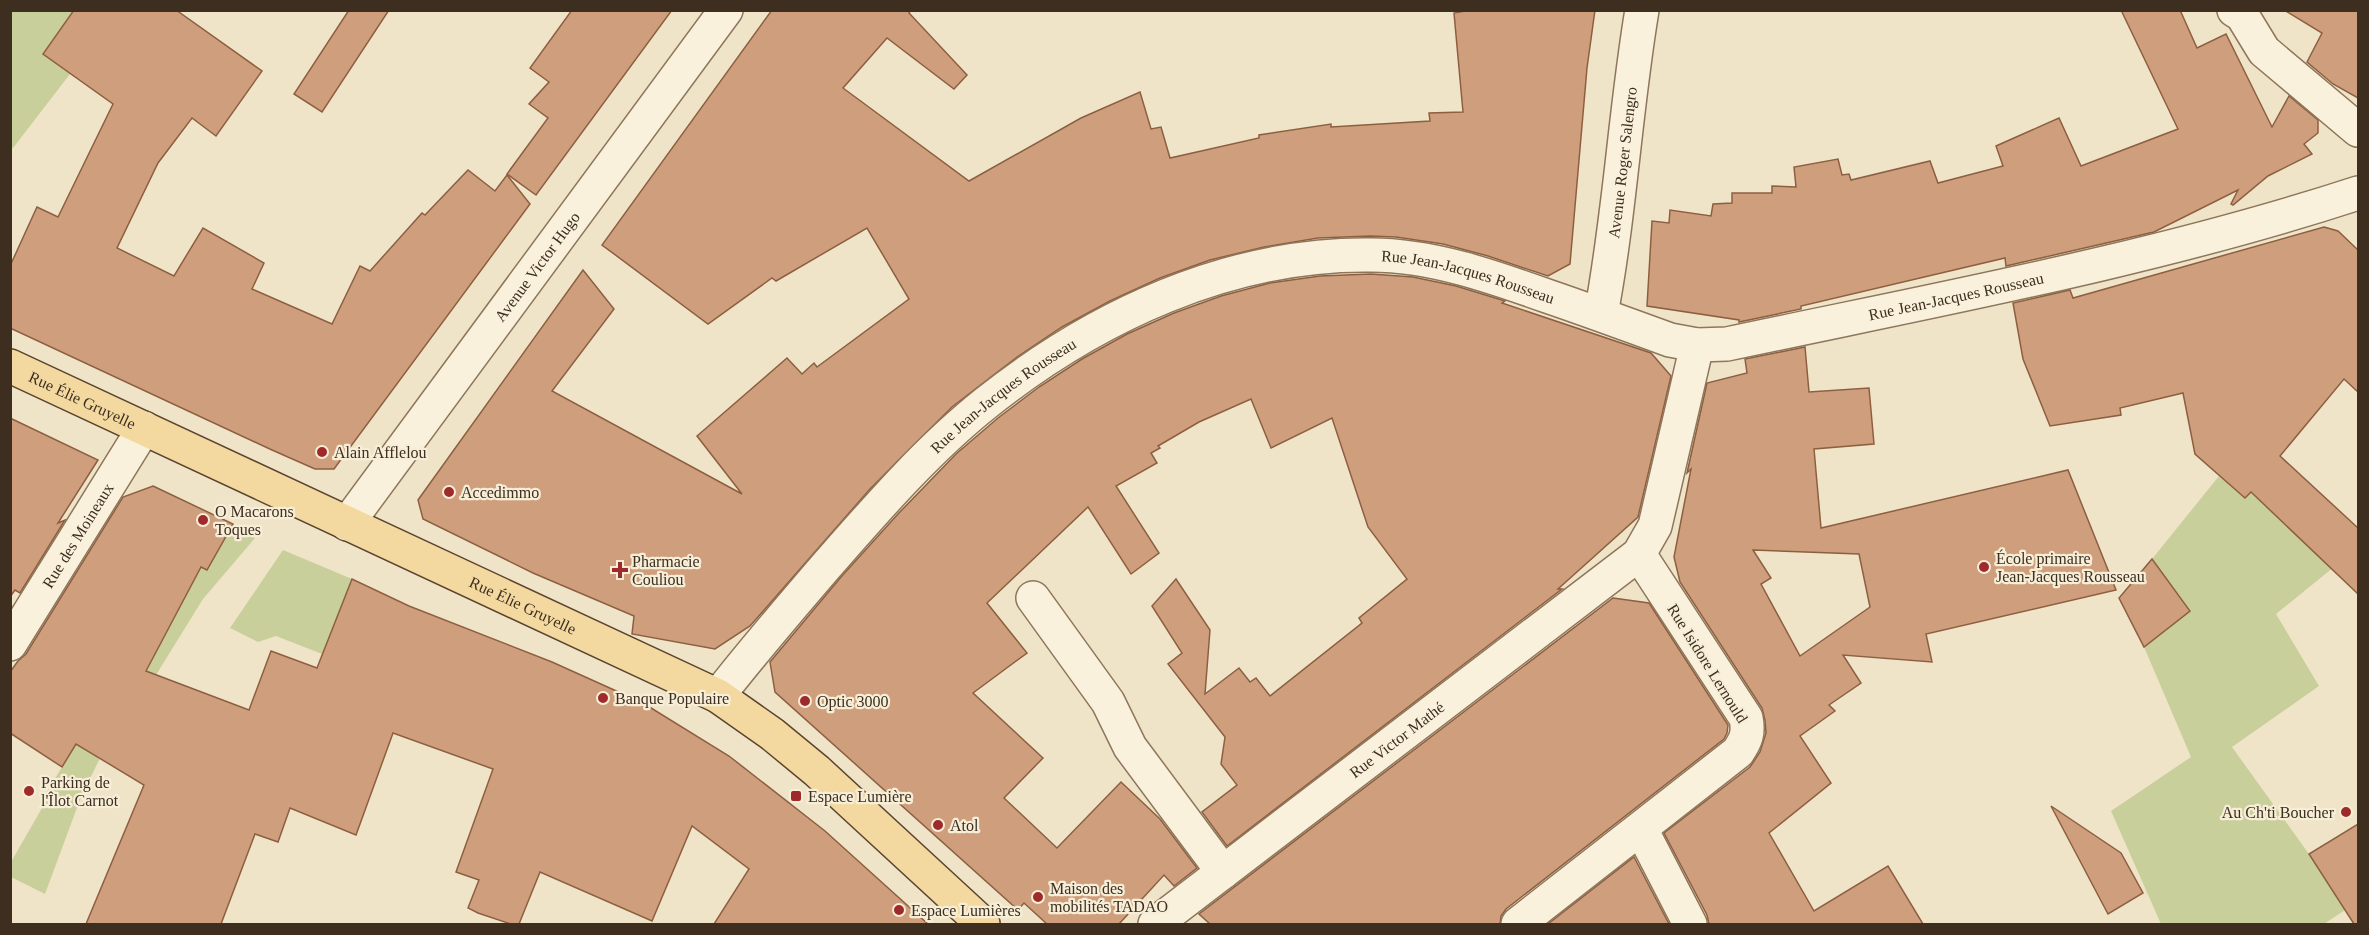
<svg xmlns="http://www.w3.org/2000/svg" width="2369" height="935" font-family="Georgia,serif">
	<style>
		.green { fill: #c9cf9b }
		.building { fill: #cf9f7d; stroke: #8d5f41; stroke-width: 1.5; fill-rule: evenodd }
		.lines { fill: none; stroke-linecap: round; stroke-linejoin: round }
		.minor-casing { stroke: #8d765c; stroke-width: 36 }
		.major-casing { stroke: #5b4430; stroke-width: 36 }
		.minor { stroke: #faf1dc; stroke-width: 33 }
		.major { stroke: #f3d9a0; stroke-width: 33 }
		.poi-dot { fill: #9e2a2b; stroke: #f7eed8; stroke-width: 2 }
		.labels { text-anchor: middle; stroke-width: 4.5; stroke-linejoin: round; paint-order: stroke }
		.street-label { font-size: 16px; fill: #3d2e20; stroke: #f7eed8 }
		.poi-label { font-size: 16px; fill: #3d2e20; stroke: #f7eed8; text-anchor: start }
	</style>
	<rect width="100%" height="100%" fill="#f0e4c8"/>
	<g class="green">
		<polygon points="10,11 74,11 43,54 70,74 13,148 10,146"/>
		<polygon points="2219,476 2245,498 2251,492 2350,554 2276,614 2319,686 2232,747 2309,854 2345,910 2324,924 2161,924 2111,811 2191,757 2144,647 2190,610 2152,559"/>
		<polygon points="231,527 255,538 203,599 156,675 114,732 201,567 207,569"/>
		<polygon points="283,550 352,579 322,654 276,636 258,642 230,628"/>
		<polygon points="76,744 100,758 81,797 45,894 11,877 11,862 42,808 39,805"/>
	</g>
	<g class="building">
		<polygon points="74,10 176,10 262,71 216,136 192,118 158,163 117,248 174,276 203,228 264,263 252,289 332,324 360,266 370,271 422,213 425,215 468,170 495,191 507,175 530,204 334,469 315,469 272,450 10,328 10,266 37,207 58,217 113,104 43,54"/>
		<polygon points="349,10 389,10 322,112 294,94"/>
		<polygon points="572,10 672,10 536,195 507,174 548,118 529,104 549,82 530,68"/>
		<polygon points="772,10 911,10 909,13 967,75 954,89 887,38 843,88 969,181 1081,118 1140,92 1151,129 1161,127 1170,158 1259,138 1259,135 1331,124 1331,127 1430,121 1429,113 1463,112 1454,13 1471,10 1595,10 1587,68 1570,264 1548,276 1488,256 1443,244 1396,237 1370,236 1318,238 1264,247 1210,260 1160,278 1110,301 1062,327 1017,357 952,407 870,489 750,626 715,649 632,634 634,616 533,573 423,519 418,500 583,270 614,309 552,391 742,494 697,436 787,358 802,374 814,363 817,367 909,299 867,228 776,281 772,278 708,324 602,245"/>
		<polygon points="2121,10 2180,10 2197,48 2226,34 2272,127 2289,96 2318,120 2318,133 2304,144 2312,154 2268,176 2233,205 2231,204 2238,190 2154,232 2041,258 2006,266 2005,258 1801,306 1801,309 1739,322 1739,320 1647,306 1652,221 1669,223 1670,210 1711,216 1713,204 1732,203 1732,193 1772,193 1772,186 1796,187 1794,167 1838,159 1842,175 1849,174 1851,180 1930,161 1938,183 2003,166 1996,146 2059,118 2081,166 2178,129"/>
		<polygon points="2284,10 2358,10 2358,98 2333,84 2307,62 2322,33"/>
		<polygon points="2324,227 2338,231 2358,250 2358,392 2344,379 2280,456 2358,528 2358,594 2251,492 2245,498 2195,454 2183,393 2120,408 2121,415 2050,426 2023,359 2013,303 2070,290 2073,298"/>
		<polygon points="1371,274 1413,277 1456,286 1505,301 1502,303 1651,353 1671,376 1638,517 1558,589 1562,589 1227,846 1202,812 1237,785 1221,764 1225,737 1168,664 1182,653 1152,606 1176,579 1210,630 1205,694 1239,668 1250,682 1256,678 1270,696 1362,623 1359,618 1407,579 1368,527 1332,418 1271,448 1251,399 1199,422 1158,446 1160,448 1151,453 1157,463 1116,486 1159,553 1131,574 1088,507 987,603 1027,653 973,693 1043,758 1004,798 1057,848 1121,782 1160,819 1197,868 1174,886 1164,875 1119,924 1047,924 1024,903 1018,910 775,692 770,662 841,577 898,514 956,454 998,418 1039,387 1082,359 1127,334 1174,313 1221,296 1270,283 1320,276"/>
		<path d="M1805,347L1809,392L1869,388L1874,444L1814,449L1821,528L2068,470L2116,590L1926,634L1932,662L1843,655L1861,683L1829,705L1835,711L1800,736L1831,783L1769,833L1814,911L1888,866L1923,924H1709L1707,915L1664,833L1750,767L1760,752L1766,733L1765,720L1762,708L1680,582L1674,557L1691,469L1687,473L1707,383L1747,373L1745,359ZM1753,550L1859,554L1870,607L1800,656L1761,584L1771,578Z"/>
		<polygon points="10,418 98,460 58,523 65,520 20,593 15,590 10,597"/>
		<polygon points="153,486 233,524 207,570 201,567 146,671 249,710 271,651 317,668 352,579 409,606 552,662 643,703 729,756 825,831 928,924 714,924 749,869 692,826 652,921 540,872 519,924 511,924 478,913 468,908 479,880 456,872 493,769 393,733 356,835 290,808 278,842 255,834 221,924 86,924 144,785 76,744 62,767 10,733 10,672 18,661 26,654 123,497"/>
		<polygon points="2152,559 2190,611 2144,647 2119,598"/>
		<polygon points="1613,598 1649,603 1728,725 1727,733 1724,739 1506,909 1501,916 1500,924 1210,924 1199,914"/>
		<polygon points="2051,806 2121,853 2143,893 2108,914"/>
		<polygon points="2358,824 2358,924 2354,924 2309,854"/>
		<polygon points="1634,857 1669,924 1548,924"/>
	</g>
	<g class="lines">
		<g class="minor-casing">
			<g id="minor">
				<polyline points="2234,10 2242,15 2264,51 2358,130"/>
				<path id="s1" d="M1601,314C1620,214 1625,111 1642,10"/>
				<path id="s2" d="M347,524L726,10"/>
				<polyline points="1033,598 1108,702 1130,747 1223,872"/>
				<path id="s3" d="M10,644L144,428"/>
				<path id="s4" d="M718,696C753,651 790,608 827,565C877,508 927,450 986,403C1095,316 1230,253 1371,255C1431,255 1491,276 1547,296C1588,310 1629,325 1670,340L1697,345L1727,344C1939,299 2153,260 2358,193"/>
				<polyline points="1641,829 1690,924"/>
				<path id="s5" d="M1155,924L1639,554L1655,526L1697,345"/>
				<path d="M1518,924L1738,752C1746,740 1749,733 1746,718L1639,554"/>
			</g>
		</g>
		<g class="major-casing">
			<g id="major">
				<path id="s6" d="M10,366L718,696L772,734L817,771L983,924"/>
			</g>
		</g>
		<use href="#minor" class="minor"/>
		<use href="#major" class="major"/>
	</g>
	<g class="poi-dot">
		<circle cx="322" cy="452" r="6"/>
		<circle cx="449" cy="492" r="6"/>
		<circle cx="203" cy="520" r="6"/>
		<circle cx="1984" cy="567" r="6"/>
		<path d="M617 561h6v6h6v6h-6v6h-6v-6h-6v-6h6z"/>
		<circle cx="603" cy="698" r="6"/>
		<circle cx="805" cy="701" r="6"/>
		<circle cx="29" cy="791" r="6"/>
		<rect x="790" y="790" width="12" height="12" rx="3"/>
		<circle cx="2346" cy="812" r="6"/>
		<circle cx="938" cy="825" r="6"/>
		<circle cx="1038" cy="897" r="6"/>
		<circle cx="899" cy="910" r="6"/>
	</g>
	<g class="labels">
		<g class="street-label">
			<text dy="6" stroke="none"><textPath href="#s1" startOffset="153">Avenue Roger Salengro</textPath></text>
			<text dy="6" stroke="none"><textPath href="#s2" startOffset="320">Avenue Victor Hugo</textPath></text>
			<text dy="6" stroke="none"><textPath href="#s4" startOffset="918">Rue Jean-Jacques Rousseau</textPath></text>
			<text dy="6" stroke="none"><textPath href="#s4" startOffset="1422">Rue Jean-Jacques Rousseau</textPath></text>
			<text dy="6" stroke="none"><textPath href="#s4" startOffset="416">Rue Jean-Jacques Rousseau</textPath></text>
			<text dy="6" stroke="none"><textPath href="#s6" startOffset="80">Rue Élie Gruyelle</textPath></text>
			<text dy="6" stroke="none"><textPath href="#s3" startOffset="128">Rue des Moineaux</textPath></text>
			<text dy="6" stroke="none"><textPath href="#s6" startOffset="566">Rue Élie Gruyelle</textPath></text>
			<text transform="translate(1708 663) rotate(58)" y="6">Rue Isidore Lernould</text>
			<text dy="6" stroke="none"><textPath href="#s5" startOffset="304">Rue Victor Mathé</textPath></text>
		</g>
		<g class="poi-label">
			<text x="334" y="458">Alain Afflelou</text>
			<text x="461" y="498">Accedimmo</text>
			<text x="215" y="517">O Macarons<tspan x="215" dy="18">Toques</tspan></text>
			<text x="1996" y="564">École primaire<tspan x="1996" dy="18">Jean-Jacques Rousseau</tspan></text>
			<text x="632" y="567">Pharmacie<tspan x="632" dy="18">Couliou</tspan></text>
			<text x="615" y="704">Banque Populaire</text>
			<text x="817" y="707">Optic 3000</text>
			<text x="41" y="788">Parking de<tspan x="41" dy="18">l'Îlot Carnot</tspan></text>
			<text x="808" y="802">Espace Lumière</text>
			<text x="2334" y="818" text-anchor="end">Au Ch'ti Boucher</text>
			<text x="950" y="831">Atol</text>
			<text x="1050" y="894">Maison des<tspan x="1050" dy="18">mobilités TADAO</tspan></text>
			<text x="911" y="916">Espace Lumières</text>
		</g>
	</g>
	<rect width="2369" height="935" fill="none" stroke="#3d2e20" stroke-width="24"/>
</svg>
